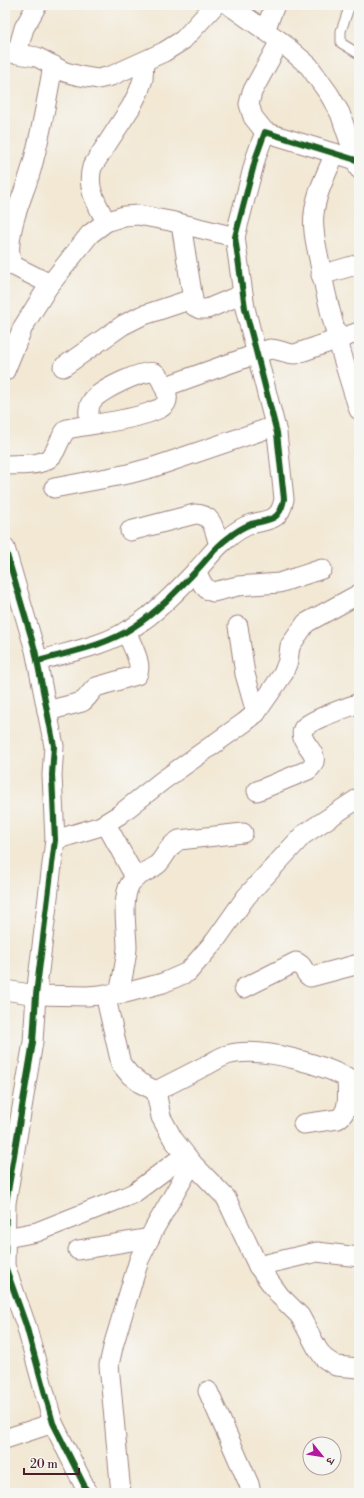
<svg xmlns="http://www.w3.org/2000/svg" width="364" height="1498" font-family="'Libre Bodoni','Noto Serif Devanagari',serif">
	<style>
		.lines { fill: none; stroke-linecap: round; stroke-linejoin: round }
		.lane-casing { stroke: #9e8480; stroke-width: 11 }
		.street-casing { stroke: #9e8480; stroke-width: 21 }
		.lane { stroke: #fff; stroke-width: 9 }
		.street { stroke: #fff; stroke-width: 19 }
		.cycleway-casing { stroke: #f6f6f2; stroke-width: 8 }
		.cycleway { stroke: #1b5e20; stroke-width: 6 }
	</style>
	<rect width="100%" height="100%" fill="#f6f6f2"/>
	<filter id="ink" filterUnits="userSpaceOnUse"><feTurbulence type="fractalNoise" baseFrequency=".025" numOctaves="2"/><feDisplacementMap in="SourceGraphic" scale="8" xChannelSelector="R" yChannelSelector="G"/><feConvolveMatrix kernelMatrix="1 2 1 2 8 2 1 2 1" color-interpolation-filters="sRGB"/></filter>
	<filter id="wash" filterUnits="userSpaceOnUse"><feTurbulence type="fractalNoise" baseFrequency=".012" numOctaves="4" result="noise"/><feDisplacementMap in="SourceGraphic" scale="16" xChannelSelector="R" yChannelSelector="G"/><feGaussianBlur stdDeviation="0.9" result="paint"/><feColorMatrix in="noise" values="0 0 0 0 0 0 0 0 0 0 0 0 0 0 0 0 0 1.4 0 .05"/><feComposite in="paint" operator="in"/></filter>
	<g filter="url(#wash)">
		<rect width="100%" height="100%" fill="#f2e8d4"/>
	</g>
	<g filter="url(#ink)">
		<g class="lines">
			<g class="lane-casing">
				<polyline id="lane" points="350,5 341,31 341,43 359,54"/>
			</g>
			<g class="street-casing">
				<g id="street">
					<polyline points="229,5 280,41 309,66 329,94 340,113 359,169"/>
					<polyline points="265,30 275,5"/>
					<polyline points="5,52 37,57 65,72 80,76 98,79 111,76 164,52 183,40 215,5"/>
					<polyline points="17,53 24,28 37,5"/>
					<polyline points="265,132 253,117 249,104 252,92 280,41"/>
					<path d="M335,153C327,173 316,193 314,214C312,229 316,244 319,259C328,310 343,361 359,410"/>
					<path d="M106,222C97,203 86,189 92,167L131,107L139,91L143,79L144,62"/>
					<polyline points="181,224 194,306 200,309 207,309 243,294"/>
					<polyline points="321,275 359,264"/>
					<path d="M50,284L14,266C9,259 9,252 10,243C12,217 24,194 31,170C41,135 47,100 53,65"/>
					<polyline points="63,367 123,325 141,316 192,299"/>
					<polyline points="5,371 23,327 48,287 90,234 106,222 124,216 138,215 170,221 235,237"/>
					<path d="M164,387L270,349C279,349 286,354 295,354L359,332"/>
					<path d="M5,465C21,464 47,468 55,451C59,443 61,436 67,429C95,423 124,422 151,412C155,410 160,409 162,407C168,403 168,397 166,391C164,386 160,376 155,373C145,368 98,391 92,401C87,408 89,416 90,424"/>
					<polyline points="54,488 128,474 154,467 275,426"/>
					<path d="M130,531L195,514C214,514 214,531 219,545"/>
					<polyline points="5,548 35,650 54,746 52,775 55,840 36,995 33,1042 6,1203 5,1266 26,1325 53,1423 88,1493"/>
					<polyline points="196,571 203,585 208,590 213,592 238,586 279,583 322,569"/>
					<polyline points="238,626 245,674 256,713"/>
					<path d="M38,661C69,652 105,646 132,628C156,613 177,591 196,571C207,560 215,547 228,538C235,532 243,527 251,524C270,519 280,521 284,499L277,433L245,308L235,237L256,157L265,132L356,160"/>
					<path d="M47,711L82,702C88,698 90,692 96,687L137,675C144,665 130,642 126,631"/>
					<path d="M257,791L308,770C327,754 297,745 303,729C306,721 349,707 359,703"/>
					<polyline points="106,824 135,877"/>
					<polyline points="55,840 101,826 119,815 162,781 245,722 256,713 283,674 288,661 290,646 306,623 359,594"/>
					<path d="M244,988L296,962C305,965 303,973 310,977L359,964"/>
					<polyline points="5,990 36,995 87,996 125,993 163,983 188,972 215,941 246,897 303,835 359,798"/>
					<polyline points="105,994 121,1064 130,1075 140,1083 156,1091"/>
					<path d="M119,994C122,978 126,963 127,948C127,931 121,899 130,884C137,873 150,872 159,863C167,854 167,847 179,840L243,833"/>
					<polyline points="156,1091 161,1117 173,1139 192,1163 226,1198 258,1266 280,1296 300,1316 317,1348 324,1358 336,1366 359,1368"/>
					<path d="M156,1091C172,1083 189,1074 205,1066C212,1063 220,1057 227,1055C262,1045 329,1066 359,1084"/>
					<path d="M303,1124L338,1119C351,1111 347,1091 347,1077"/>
					<polyline points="6,1238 37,1232 125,1197 134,1193 185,1155"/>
					<polyline points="78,1250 150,1238"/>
					<polyline points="258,1266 317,1252 359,1257"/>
					<polyline points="208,1391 249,1484 251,1493"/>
					<polyline points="5,1439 53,1423"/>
					<polyline points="121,1493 109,1365 114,1343 139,1260 154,1229 192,1163"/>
				</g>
			</g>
			<use href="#lane" class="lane"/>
			<use href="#street" class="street"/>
			<g class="cycleway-casing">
				<g id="cycleway">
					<polyline points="5,548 35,650 54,746 52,775 55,840 36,995 33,1042 6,1203 5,1266 26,1325 53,1423 88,1493"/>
					<path d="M38,661C69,652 105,646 132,628C156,613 177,591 196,571C207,560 215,547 228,538C235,532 243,527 251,524C270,519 280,521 284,499L277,433L245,308L235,237L256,157L265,132L356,160"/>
				</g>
			</g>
			<use href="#cycleway" class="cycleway"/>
		</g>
	</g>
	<rect width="364" height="1498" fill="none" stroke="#f6f6f2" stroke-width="20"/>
	<g transform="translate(322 1456) rotate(120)"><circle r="19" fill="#f6f6f2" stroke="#b1a0a2"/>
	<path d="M0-3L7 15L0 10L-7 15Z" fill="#b5179e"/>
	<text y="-6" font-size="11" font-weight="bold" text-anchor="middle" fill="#4a1f2b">उ</text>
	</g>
	<path d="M24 1468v6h55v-6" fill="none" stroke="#4a1f2b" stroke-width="2"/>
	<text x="30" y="1468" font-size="12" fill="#4a1f2b" stroke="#f6f6f2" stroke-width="3" paint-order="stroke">20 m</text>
</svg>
